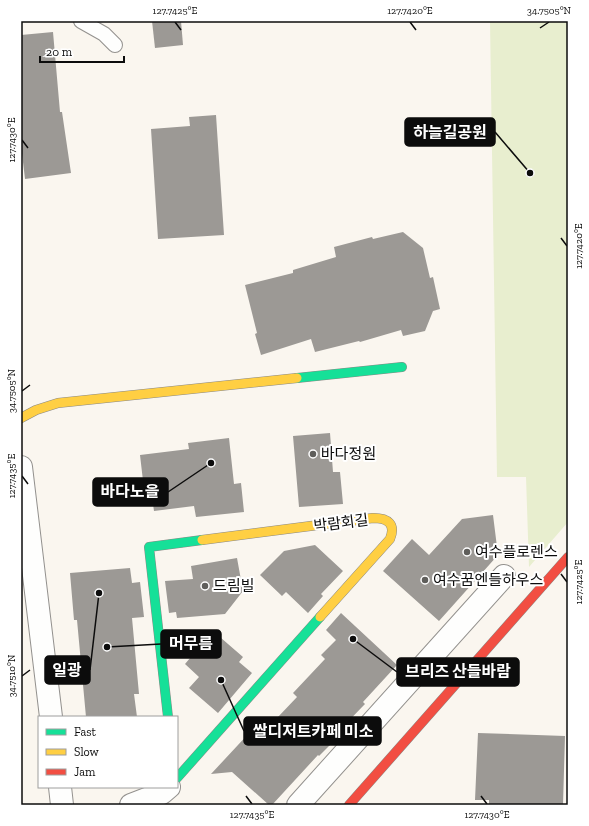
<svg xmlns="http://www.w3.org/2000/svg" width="589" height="826" font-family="'Zilla Slab','Noto Sans KR',serif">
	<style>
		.green { fill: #e8eecf }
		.building { fill: #9c9995 }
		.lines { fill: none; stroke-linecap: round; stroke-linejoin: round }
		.lane-casing { stroke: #93918e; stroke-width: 16 }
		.street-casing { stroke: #93918e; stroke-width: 24 }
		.fast-casing { stroke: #8a8885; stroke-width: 10 }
		.slow-casing { stroke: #8a8885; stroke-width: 10 }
		.jam-casing { stroke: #8a8885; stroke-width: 10 }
		.lane { stroke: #fefefd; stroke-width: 14 }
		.street { stroke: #fefefd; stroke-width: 22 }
		.fast { stroke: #16e098; stroke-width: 9 }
		.slow { stroke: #ffcf43; stroke-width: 9 }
		.jam { stroke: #f24e42; stroke-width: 9 }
		.ticks { fill: none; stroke: #0c0c0c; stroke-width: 1.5 }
		.poi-dot { fill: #5f5e5b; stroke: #fff; stroke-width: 1.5 }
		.labels { text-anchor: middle; stroke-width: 4; stroke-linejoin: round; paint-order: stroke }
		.poi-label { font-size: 15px; fill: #0c0c0c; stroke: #fff; text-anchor: start }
		.street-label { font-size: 15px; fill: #0c0c0c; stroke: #fff }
		.leader { fill: none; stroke: #0c0c0c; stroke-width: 1.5 }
		.callout-dot { fill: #0c0c0c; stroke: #fff; stroke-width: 1.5 }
		.callout { fill: #0c0c0c; stroke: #0c0c0c; stroke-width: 1.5 }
		.callout-label { font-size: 16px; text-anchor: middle; font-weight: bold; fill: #fff }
		.neatline { fill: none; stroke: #0c0c0c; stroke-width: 1.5 }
		.ticks-label { font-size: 10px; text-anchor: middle; fill: #0c0c0c }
	</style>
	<rect width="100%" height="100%" fill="#faf6ef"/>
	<polygon class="green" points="490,21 568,21 568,522 529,567 526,477 497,477"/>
	<g class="building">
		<polygon points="152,21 181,21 183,45 155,48"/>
		<polygon points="53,32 60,112 62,112 71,173 25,179 21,145 21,35"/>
		<polygon points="216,115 224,235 158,239 151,129 190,126 189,117"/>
		<polygon points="403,232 423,248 430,278 433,277 440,309 433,311 425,331 403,336 401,330 360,342 359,341 315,352 311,339 261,355 255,334 257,333 245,285 293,273 293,270 336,257 334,247 372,237 373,239"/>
		<polygon points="330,433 333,472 340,472 343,504 299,507 293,436"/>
		<polygon points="229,438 234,484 241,483 244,512 196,517 194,506 154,511 152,497 145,498 140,455 189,449 188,443"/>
		<polygon points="493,515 498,555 439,621 383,571 412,539 429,555 462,519"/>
		<polygon points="315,545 343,571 321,594 323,596 308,613 286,592 282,596 260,575 284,551"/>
		<polygon points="237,558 243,591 225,614 177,618 176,612 169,613 165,581 193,579 191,566"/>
		<polygon points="130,568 132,583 140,582 144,617 132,618 139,694 134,694 137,717 86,717 77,620 74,620 70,573"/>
		<polygon points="341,613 397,665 363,702 365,704 333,737 335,740 319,756 318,755 272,805 269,805 232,772 211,774 251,731 258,738 297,697 293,693 325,659 321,655 336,640 326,630"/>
		<polygon points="213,631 243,657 239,662 252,673 218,713 189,688 199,677 185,664"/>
		<polygon points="478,733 565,736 563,805 489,805 489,800 475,800"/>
	</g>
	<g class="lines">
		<g class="lane-casing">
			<polyline id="lane" points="81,21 104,34 115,45"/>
		</g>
		<g class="street-casing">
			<g id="street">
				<polyline points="21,467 51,717"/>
				<polyline points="60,787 62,805"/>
				<polyline points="131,805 162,793 169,787"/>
				<polyline points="298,805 504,576"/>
			</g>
		</g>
		<g class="fast-casing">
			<g id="fast">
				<polyline points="297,378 402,367"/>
				<polyline points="168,717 149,547 202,540"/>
				<polyline points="177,778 320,617"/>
			</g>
		</g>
		<g class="slow-casing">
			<g id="slow">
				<polyline points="21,418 36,410 58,403 297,378"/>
				<path d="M202,540L373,518C388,518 396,524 390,539L320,617"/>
			</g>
		</g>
		<g class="jam-casing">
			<polyline id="jam" points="349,805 568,557"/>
		</g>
		<use href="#lane" class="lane"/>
		<use href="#street" class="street"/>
		<use href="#fast" class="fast"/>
		<use href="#slow" class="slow"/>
		<use href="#jam" class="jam"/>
	</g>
	<path class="ticks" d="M175,22L181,30M410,22L416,30M540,28L549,22M22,140L28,148M561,238L567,246M22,391L30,385M22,476L28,484M561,574L567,582M22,676L30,670M246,796L252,804M481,796L487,804"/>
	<g class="poi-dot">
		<circle cx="313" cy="454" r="4"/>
		<circle cx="467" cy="552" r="4"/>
		<circle cx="425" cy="580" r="4"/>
		<circle cx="205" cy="586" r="4"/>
	</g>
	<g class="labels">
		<g class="poi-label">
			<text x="321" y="459">바다정원</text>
			<text x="475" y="557">여수플로렌스</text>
			<text x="433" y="585">여수꿈엔들하우스</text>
			<text x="213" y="591">드림빌</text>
		</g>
		<g class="street-label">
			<text transform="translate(341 523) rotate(-7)" y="5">박람회길</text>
		</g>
	</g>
	<path class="leader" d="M530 173L495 132M211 463L168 492M107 647L161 644M99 593L90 670M353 639L397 672M221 680L244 731"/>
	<g class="callout-dot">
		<circle cx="530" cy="173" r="4"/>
		<circle cx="211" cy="463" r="4"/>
		<circle cx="107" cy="647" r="4"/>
		<circle cx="99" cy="593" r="4"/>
		<circle cx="353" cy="639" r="4"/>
		<circle cx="221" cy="680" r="4"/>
	</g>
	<g class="callout">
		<rect x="405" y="118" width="90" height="28" rx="4"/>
		<rect x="93" y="478" width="75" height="28" rx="4"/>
		<rect x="161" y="630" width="60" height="28" rx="4"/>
		<rect x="45" y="656" width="45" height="28" rx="4"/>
		<rect x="397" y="658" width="122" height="28" rx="4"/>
		<rect x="244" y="717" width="137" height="28" rx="4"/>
	</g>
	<g class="callout-label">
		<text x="450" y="138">하늘길공원</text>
		<text x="130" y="497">바다노을</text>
		<text x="191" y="649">머무름</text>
		<text x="67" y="676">일광</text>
		<text x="458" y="677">브리즈 산들바람</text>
		<text x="313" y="737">쌀디저트카페 미소</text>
	</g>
	<rect width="589" height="826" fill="none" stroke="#ffffff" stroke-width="44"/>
	<rect x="38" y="716" width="140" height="72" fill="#ffffff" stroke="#9e9e9e"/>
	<rect x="46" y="729" width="20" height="6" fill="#16e098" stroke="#9e9e9e"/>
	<text x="74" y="736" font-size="12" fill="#0c0c0c">Fast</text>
	<rect x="46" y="749" width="20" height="6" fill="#ffcf43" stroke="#9e9e9e"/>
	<text x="74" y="756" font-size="12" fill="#0c0c0c">Slow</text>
	<rect x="46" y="769" width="20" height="6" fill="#f24e42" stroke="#9e9e9e"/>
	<text x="74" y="776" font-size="12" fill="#0c0c0c">Jam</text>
	<path d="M40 56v6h84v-6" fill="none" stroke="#0c0c0c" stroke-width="2"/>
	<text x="46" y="56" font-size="12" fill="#0c0c0c" stroke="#ffffff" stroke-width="3" paint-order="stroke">20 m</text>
	<rect x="22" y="22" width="545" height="782" class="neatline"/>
	<g class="ticks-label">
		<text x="175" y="14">127.7425°E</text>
		<text x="410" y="14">127.7420°E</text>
		<text x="549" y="14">34.7505°N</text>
		<text transform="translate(11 140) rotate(-90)" y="4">127.7430°E</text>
		<text transform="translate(578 246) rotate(-90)" y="4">127.7420°E</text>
		<text transform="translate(11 391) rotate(-90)" y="4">34.7505°N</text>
		<text transform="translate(11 476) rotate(-90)" y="4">127.7435°E</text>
		<text transform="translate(578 582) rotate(-90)" y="4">127.7425°E</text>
		<text transform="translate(11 676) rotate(-90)" y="4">34.7510°N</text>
		<text x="252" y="818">127.7435°E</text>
		<text x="487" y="818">127.7430°E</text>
	</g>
</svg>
